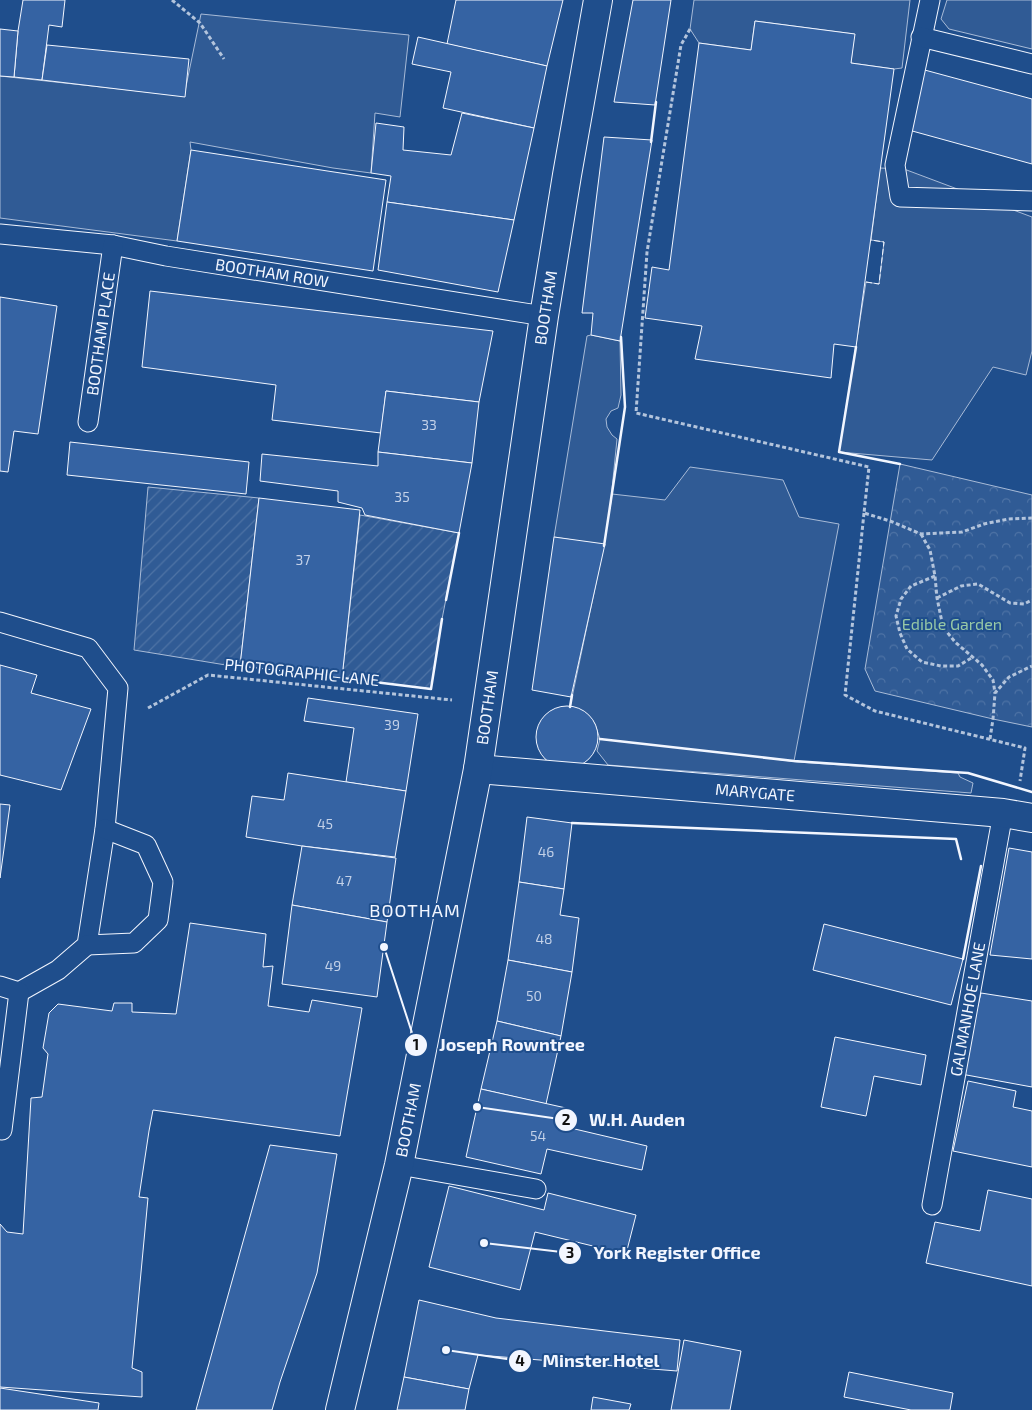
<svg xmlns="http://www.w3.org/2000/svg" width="1032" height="1410" font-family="'Exo 2',sans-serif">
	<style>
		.built { fill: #305b95; stroke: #a8bbd7 }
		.park { fill: url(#park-crowns); stroke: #a8bbd7 }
		.garden { fill: url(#garden-furrows); stroke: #a8bbd7 }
		.building { fill: #3563a3; stroke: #f2f6ff }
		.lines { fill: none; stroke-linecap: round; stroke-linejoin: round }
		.lane-casing { stroke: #f2f6ff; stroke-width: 21 }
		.street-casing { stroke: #f2f6ff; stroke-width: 30 }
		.primary-casing { stroke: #f2f6ff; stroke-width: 30 }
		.path { stroke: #b3c4dc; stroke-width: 3; stroke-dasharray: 4 2.5; stroke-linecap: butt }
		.lane { stroke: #1f4e8c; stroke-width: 19 }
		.street { stroke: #1f4e8c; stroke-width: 28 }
		.primary { stroke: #1f4e8c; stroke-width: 28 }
		.fence { stroke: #f2f6ff; stroke-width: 1; stroke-dasharray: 6 2.5; stroke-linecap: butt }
		.wall { stroke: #f2f6ff; stroke-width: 2.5 }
		.labels { text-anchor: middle; stroke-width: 4; stroke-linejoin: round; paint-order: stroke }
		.number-label { font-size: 14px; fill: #c3d1e8 }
		.street-label { font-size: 16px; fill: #f2f6ff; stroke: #1f4e8c }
		.park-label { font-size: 16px; fill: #97c8a6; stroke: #1f4e8c }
		.neighbourhood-label { font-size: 18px; letter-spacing: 1px; fill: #f2f6ff; stroke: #1f4e8c }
		.leader { fill: none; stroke: #f2f6ff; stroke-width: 2 }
		.callout-dot { fill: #f2f6ff; stroke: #1f4e8c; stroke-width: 2 }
		.mark-label { font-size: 15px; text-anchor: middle; font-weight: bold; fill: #111 }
		.callout-label { font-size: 18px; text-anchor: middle; font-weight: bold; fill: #f2f6ff; stroke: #1f4e8c; stroke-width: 4; stroke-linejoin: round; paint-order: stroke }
	</style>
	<defs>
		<pattern id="park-crowns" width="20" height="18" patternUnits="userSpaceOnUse" patternTransform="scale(1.25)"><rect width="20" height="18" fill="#305b95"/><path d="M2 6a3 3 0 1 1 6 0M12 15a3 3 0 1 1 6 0" fill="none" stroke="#4e73a5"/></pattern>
		<pattern id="garden-furrows" width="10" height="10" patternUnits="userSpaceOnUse" patternTransform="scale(1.25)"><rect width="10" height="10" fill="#305b95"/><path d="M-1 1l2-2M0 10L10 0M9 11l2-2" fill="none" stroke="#4e73a5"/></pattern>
	</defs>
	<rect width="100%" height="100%" fill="#1f4e8c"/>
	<g class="built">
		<polygon points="694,0 910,0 902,68 894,69 851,63 854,34 755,21 751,50 699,43 690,29"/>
		<polygon points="947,0 1032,0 1032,49 949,29 941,19"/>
		<polygon points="201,14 409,35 400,117 375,113 371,173 333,168 190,142 191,150 177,241 0,218 0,76 184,96"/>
		<polygon points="880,168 904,169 1032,217 1032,351 1026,375 993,367 932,460 839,452 866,282 879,284 884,242 871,240"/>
		<polygon points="591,335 620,341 621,395 618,408 611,411 606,419 607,427 612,435 617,439 610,509 612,494 665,500 690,467 783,480 799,517 839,524 794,761 775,759 797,762 958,773 960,777 973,783 971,793 608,765 597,751 600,739 595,724 591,718 576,708 570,707 604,545 554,537 587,336"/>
	</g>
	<polygon class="park" points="900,464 1032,495 1032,727 993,719 875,691 865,669"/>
	<g class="garden">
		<polygon points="148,487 259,498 240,666 232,666 134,650"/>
		<polygon points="360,515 459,533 442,619 431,689 342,678"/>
	</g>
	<g class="building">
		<polygon points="23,0 65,0 62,27 49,25 42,80 14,77 18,31"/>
		<polygon points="456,0 563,0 547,66 447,44"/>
		<polygon points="633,0 671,0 655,105 614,102"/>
		<polygon points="755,21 855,34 851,63 894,69 856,347 834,344 831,378 695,359 702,326 645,318 652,267 669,270 699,43 751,50"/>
		<polygon points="0,29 18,31 14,77 0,76"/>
		<polygon points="418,37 547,66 534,128 443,108 451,72 412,64"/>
		<polygon points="47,45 189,59 185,97 42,80"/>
		<polygon points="921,69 1032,99 1032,164 905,129"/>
		<polygon points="462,113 534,128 514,220 387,202 391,176 371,173 376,123 404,127 403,150 451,155"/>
		<polygon points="604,137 652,140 620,341 591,335 593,313 582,313"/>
		<polygon points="191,150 386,180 373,271 177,241"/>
		<polygon points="387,202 514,220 498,292 378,270"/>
		<polygon points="150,291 493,331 479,402 386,391 381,433 272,420 276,385 142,367"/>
		<polygon points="0,297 57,306 38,434 14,431 8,472 0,471"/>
		<polygon points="386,391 479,402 472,463 378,452"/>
		<polygon points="70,442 249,462 246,494 67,475"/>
		<polygon points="378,452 472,463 459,533 365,515 362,508 338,502 338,491 260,481 262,454 378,466"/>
		<polygon points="259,498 360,510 342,678 240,666"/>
		<polygon points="554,537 605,544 571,697 532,690"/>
		<polygon points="0,665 37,675 31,693 91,709 61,790 0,775"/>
		<polygon points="308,698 418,714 406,791 346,782 354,728 304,721"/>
		<circle cx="567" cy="737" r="31"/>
		<polygon points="288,773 406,791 395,857 302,846 246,837 252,796 284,800"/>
		<polygon points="0,804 10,805 0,878"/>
		<polygon points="527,817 572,823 564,889 519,882"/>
		<polygon points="302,846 396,858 387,922 292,905"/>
		<polygon points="1009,848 1032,852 1032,959 990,955"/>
		<polygon points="519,882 564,889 560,915 579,918 572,972 508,960"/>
		<polygon points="292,905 387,922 377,997 282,984"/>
		<polygon points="190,923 266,934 263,967 273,966 268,1006 309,1012 312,1000 362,1008 340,1136 153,1110 149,1131 139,1197 148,1198 132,1368 142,1372 142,1397 0,1387 0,1224 7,1232 23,1234 31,1098 42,1097 48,1054 43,1048 49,1013 58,1004 112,1011 114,1003 132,1003 132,1012 176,1014"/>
		<polygon points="824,924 963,959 951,1005 813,970"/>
		<polygon points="508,960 572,972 561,1036 497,1021"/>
		<polygon points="981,993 1032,1001 1032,1087 961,1074"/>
		<polygon points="497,1021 561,1036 546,1104 481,1089"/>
		<polygon points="835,1037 926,1055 921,1085 874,1076 866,1116 821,1107"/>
		<polygon points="968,1081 1016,1091 1013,1107 1032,1111 1032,1167 953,1151"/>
		<polygon points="481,1089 566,1108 562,1126 647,1146 642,1170 547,1149 541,1174 466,1157"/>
		<polygon points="270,1145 337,1154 317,1273 280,1382 272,1410 196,1410"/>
		<polygon points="449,1186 544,1210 548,1193 636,1215 626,1254 535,1232 520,1290 429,1267"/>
		<polygon points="988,1190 1032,1199 1032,1286 926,1263 935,1222 980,1231"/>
		<polygon points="419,1300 496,1318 680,1340 677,1371 478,1355 469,1389 404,1377"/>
		<polygon points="684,1340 741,1351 730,1410 671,1410"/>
		<polygon points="849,1372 953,1393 950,1410 911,1410 844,1397"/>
		<polygon points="404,1377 469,1389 465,1410 397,1410"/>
		<polygon points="0,1388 99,1403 98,1410 0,1410"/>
		<polygon points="593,1397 631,1404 629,1410 591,1410"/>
	</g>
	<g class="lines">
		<g class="lane-casing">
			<g id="lane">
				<polyline points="930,0 895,165 900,197 1032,201"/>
				<polyline points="921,37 1032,64"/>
				<path id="s1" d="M0,234L113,245L166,256L544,316"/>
				<path id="s2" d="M88,422L113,245"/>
				<polyline points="0,622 88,648 118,688 105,829 87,945 58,970 19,992"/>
				<polyline points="87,945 134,943 158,920 163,882 146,845 105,829"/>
				<polyline points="0,986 19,992 2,1130"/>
				<polyline points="399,1165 536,1189"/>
				<path id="s3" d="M932,1205L1003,813"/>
			</g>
		</g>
		<g class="street-casing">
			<g id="street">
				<path id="s4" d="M478,769L1003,813L1032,818"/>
			</g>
		</g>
		<g class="primary-casing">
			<g id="primary">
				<path id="s5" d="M340,1410L399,1165L478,769L544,316L567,175L598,0"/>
			</g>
		</g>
		<g class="path">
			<polyline points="172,0 200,23 224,59"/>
			<polyline points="690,29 681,45 647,252 636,413 869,467 864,513 890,521 921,534 962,532 984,524 1008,519 1032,518"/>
			<polyline points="864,513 845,695 875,711 1025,748 1020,781"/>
			<polyline points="921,534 930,550 935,576 937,598 943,627 955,642 982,665 993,680 995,693"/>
			<polyline points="935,576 911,586 901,599 896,616 900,633 907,649 922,662 941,666 958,666 973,657"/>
			<polyline points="937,598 961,586 978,584 1010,603 1024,604 1032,600"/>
			<polyline points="148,708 208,675 452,700"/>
			<polyline points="990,739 993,719 995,693 1009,677 1032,666"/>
		</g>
		<use href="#lane" class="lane"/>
		<use href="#street" class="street"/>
		<use href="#primary" class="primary"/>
		<polyline class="fence" points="866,282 879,284 884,242 871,240"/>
		<g class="wall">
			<polyline points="651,142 656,102"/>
			<polyline points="856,347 839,452 900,464"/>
			<polyline points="604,546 625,407 621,337"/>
			<polyline points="446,600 459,533"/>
			<polyline points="342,678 431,689 442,619"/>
			<polyline points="570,707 572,695"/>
			<polyline points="600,739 794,761 968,773 1032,792"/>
			<polyline points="572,823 956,839 961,859"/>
			<polyline points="963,959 981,866"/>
		</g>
	</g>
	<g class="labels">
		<g class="number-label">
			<text x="429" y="430">33</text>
			<text x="402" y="502">35</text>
			<text x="303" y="565">37</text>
			<text x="392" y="730">39</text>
			<text x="325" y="829">45</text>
			<text x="546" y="857">46</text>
			<text x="344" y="886">47</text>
			<text x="544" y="944">48</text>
			<text x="333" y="971">49</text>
			<text x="534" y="1001">50</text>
			<text x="538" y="1141">54</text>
		</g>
		<g class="street-label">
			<text dy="6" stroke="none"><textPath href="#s1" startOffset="275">BOOTHAM ROW</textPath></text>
			<text dy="6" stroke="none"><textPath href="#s5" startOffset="1122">BOOTHAM</textPath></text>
			<text dy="6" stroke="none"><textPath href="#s2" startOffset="89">BOOTHAM PLACE</textPath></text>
			<text transform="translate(302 672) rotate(6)" y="6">PHOTOGRAPHIC LANE</text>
			<text dy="6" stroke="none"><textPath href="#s5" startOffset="718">BOOTHAM</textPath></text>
			<text dy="6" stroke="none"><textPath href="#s4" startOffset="278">MARYGATE</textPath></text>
			<text dy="6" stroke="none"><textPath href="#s3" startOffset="199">GALMANHOE LANE</textPath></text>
			<text dy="6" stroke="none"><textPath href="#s5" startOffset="298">BOOTHAM</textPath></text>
		</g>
		<g class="park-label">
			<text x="952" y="630">Edible Garden</text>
		</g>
		<g class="neighbourhood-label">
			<text x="415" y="917">BOOTHAM</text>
		</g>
	</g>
	<path class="leader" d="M384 947L416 1045M477 1107L566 1120M484 1243L570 1253M446 1350L520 1361"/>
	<g class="callout-dot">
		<circle cx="384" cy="947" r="5"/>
		<circle cx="477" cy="1107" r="5"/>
		<circle cx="484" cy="1243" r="5"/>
		<circle cx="446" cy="1350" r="5"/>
		<circle cx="416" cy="1045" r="12"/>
		<circle cx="566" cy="1120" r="12"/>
		<circle cx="570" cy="1253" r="12"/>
		<circle cx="520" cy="1361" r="12"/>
	</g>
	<g class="mark-label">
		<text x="416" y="1050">1</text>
		<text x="566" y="1125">2</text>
		<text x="570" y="1258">3</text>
		<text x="520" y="1366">4</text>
	</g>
	<g class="callout-label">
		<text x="512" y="1051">Joseph Rowntree</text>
		<text x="637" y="1126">W.H. Auden</text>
		<text x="677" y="1259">York Register Office</text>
		<text x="601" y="1367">Minster Hotel</text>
	</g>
</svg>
